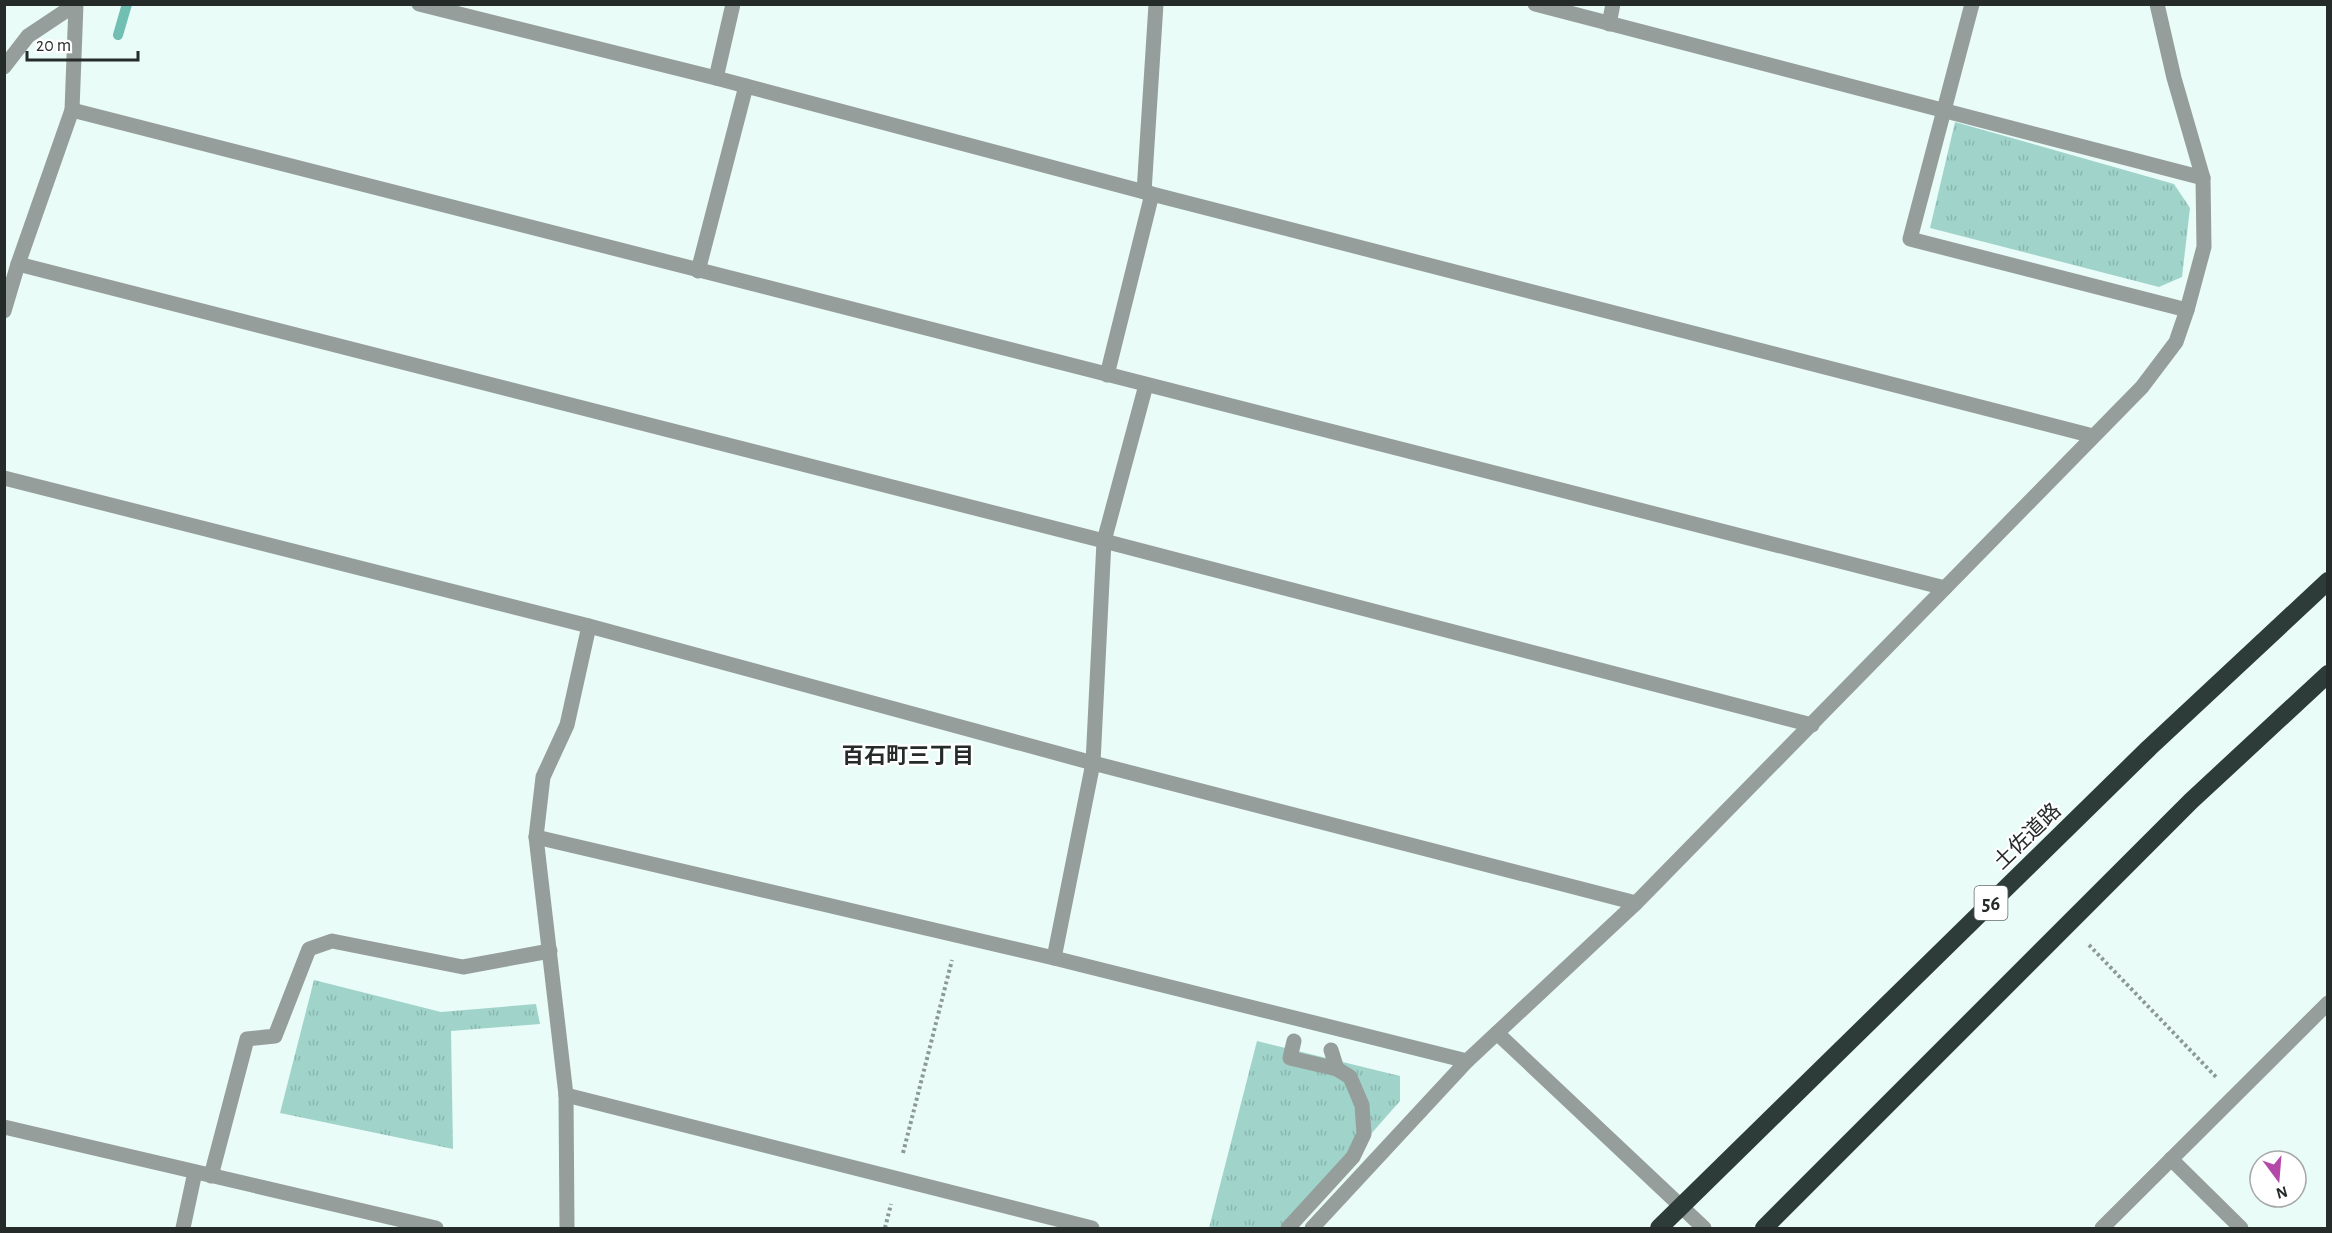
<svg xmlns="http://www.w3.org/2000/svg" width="2332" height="1233" font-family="'Alegreya Sans','Noto Sans JP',sans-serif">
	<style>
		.park { fill: url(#park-tufts) }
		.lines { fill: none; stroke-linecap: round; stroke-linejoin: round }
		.stream { stroke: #71bfb2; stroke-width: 10 }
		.path { stroke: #8c9996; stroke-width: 4; stroke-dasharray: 3 3; stroke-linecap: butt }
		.minor { stroke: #969e9c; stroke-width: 15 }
		.highway { stroke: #2e3c39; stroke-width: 18 }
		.labels { text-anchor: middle; stroke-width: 4.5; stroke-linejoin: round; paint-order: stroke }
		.shield { fill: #fff; stroke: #666b69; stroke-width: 1.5 }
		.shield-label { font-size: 20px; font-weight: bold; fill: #242b29 }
		.street-label { font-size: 21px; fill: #242b29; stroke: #fff }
		.neighbourhood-label { font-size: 22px; font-weight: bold; fill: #242b29; stroke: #fff }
	</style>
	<defs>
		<pattern id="park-tufts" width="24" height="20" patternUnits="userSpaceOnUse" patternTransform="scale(1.5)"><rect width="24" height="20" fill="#a0d4ca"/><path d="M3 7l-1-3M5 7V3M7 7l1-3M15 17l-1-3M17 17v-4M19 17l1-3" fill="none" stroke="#8ab6ae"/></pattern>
	</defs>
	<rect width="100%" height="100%" fill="#eafcf8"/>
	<g class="park">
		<polygon points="1955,122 2174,184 2190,208 2182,277 2159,287 1930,228"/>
		<polygon points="314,980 441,1012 536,1004 540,1024 451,1031 453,1149 280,1113"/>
		<polygon points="1257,1041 1400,1076 1400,1101 1288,1228 1209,1228"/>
	</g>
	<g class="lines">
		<polyline class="stream" points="118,35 127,4"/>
		<g class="path">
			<polyline points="2089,945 2217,1078"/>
			<polyline points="903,1153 952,960"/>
			<polyline points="885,1228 891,1204"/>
		</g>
		<g class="minor">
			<polyline points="419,4 716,78 1152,194 2093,436"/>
			<polyline points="1535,4 2203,178"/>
			<polyline points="1972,4 1910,239 2187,310"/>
			<polyline points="1609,24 1613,4"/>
			<polyline points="4,67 28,36 76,4"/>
			<polyline points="716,78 733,4"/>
			<polyline points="72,110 1945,588"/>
			<polyline points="1144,192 1156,4"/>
			<polyline points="18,264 1104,541 1812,725"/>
			<polyline points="698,271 746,86"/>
			<polyline points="4,311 18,264 72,110 76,4"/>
			<polyline points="1107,375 1152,194"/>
			<polyline points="4,478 589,626 1093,763 1636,903"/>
			<polyline points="536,837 1054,958 1467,1061"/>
			<polyline points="1054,958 1093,763 1104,541 1146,385"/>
			<polyline points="1497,1033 1704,1228"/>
			<polyline points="1294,1041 1290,1058 1337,1069"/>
			<polyline points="566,1095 1092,1228"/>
			<polyline points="4,1127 436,1228"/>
			<polyline points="2171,1159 2241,1228"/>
			<polyline points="211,1176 247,1039 275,1036 309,949 332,941 463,967 550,951"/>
			<polyline points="183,1228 195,1172"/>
			<polyline points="567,1228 566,1095 536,837 543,777 567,725 589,626"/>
			<polyline points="1288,1228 1353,1157 1364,1134 1362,1105 1350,1077 1337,1069 1331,1050"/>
			<polyline points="1312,1228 1467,1061 1636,903 2142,387 2176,342 2187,310 2204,247 2203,178 2174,78 2157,4"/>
			<polyline points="2102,1228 2328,1003"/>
		</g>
		<g class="highway">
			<polyline points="1659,1228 2149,748 2328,581"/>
			<polyline points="1764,1228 2191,801 2328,674"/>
		</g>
	</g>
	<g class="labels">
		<rect class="shield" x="1974.5" y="886" width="33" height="34" rx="4.5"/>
		<g class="shield-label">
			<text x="1991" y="910">56</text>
		</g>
		<g class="street-label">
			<text transform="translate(2027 836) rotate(-44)" y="7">土佐道路</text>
		</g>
		<g class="neighbourhood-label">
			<text x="908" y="763">百石町三丁目</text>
		</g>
	</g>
	<rect width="2332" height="1233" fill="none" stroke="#242b29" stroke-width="12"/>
	<g transform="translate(2278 1179) rotate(164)"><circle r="28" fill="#ffffff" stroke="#a7aaa9" stroke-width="1.5"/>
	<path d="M0-4.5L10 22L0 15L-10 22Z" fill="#b449a9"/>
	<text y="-9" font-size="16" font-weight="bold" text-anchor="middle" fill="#242b29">N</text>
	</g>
	<path d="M27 51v9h111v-9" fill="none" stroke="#242b29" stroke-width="3"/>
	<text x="36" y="51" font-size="18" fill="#242b29" stroke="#ffffff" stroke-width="4.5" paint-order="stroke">20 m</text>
</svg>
